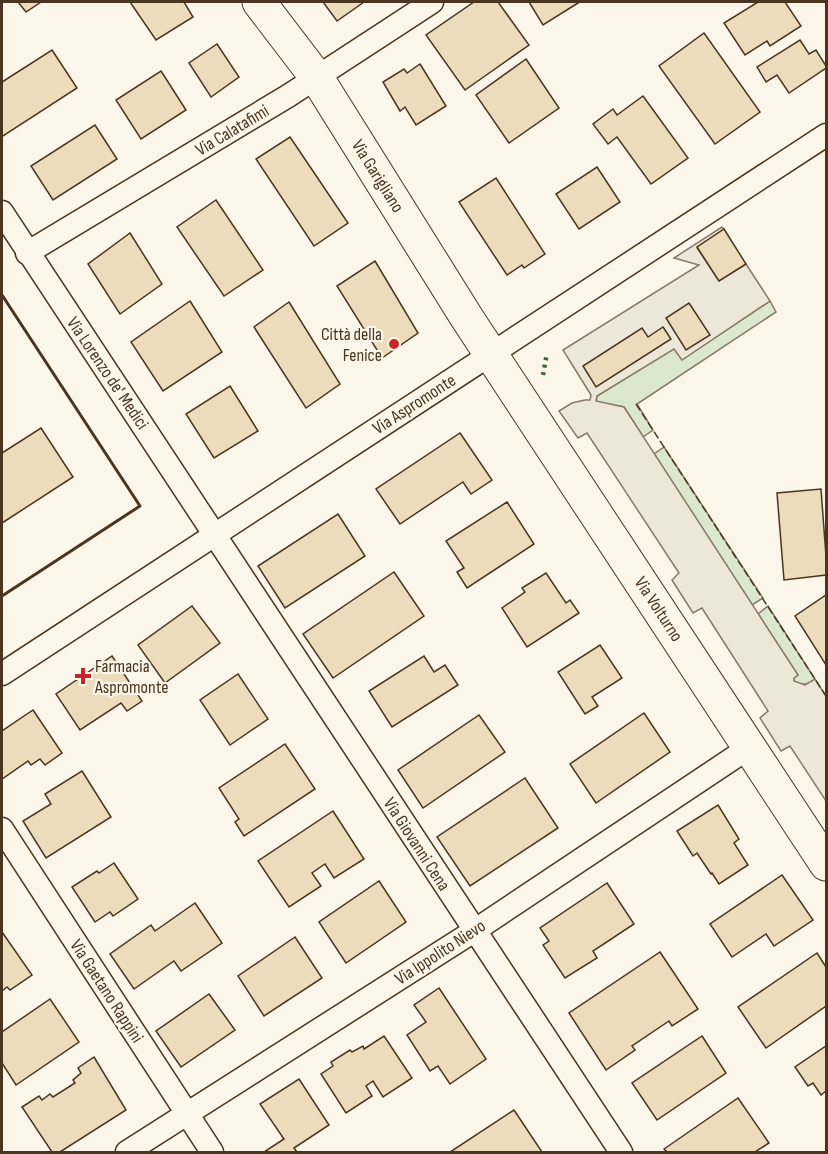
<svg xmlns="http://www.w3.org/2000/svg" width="828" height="1154" font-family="'Sofia Sans Condensed',sans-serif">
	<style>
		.green { fill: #dce7d0; stroke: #887966; stroke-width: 1.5 }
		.parking { fill: #ede7d9; stroke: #887966; stroke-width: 1.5 }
		.building { fill: #ecdcbc; stroke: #4a3520; stroke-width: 1.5 }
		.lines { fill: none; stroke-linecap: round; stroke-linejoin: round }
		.minor-casing { stroke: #4a3520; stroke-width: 25 }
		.secondary-casing { stroke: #4a3520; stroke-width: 35 }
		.minor { stroke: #fbf6e9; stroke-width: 22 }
		.secondary { stroke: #fbf6e9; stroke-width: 33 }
		.hedge { stroke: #436837; stroke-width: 4.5; stroke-dasharray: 3 4.5; stroke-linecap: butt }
		.fence { stroke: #4a3520; stroke-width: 1.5; stroke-dasharray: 8 3; stroke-linecap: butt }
		.wall { stroke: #4a3520; stroke-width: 3 }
		.poi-dot { fill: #c62828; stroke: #fbf6e9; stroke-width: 2 }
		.labels { text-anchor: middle; stroke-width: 4.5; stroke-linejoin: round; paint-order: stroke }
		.street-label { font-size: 18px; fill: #4a3520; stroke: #fbf6e9 }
		.poi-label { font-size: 18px; fill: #4a3520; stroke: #fbf6e9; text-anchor: end }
	</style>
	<rect width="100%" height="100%" fill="#fbf6e9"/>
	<g class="green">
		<polygon points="770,301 776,312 637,404 653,430 643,437 624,407 596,402 597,396 674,348 682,359"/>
		<polygon points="664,447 763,598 752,605 654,454"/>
		<path d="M768,606L815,679C808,684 802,687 794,681V678L798,675L758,614Z"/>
	</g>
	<polygon class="parking" points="722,227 724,229 697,248 719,281 746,264 770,301 682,360 674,349 597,396 596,401 624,407 798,675 794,678 794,681 805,685 815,679 826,696 826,801 790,746 781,751 760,718 768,711 702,608 693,613 672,580 679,573 587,433 578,438 559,411 572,403 585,400 590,400 591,395 563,350 699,265 674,258"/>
	<g class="building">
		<polygon points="18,2 41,2 26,12"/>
		<polygon points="130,2 184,2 193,17 156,40"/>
		<polygon points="323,2 364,2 337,21"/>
		<polygon points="474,2 498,2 529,45 465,90 426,35"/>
		<polygon points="529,2 577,2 578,3 543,25"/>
		<polygon points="758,2 785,2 801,26 770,46 767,41 745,55 724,23"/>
		<polygon points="704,33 760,112 715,144 659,66"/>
		<polygon points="800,40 809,54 816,50 826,66 826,68 789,93 777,75 766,82 757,67"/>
		<polygon points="217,44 239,77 211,97 189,63"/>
		<polygon points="52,50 77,88 3,136 2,134 2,82"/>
		<polygon points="526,59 559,108 509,143 476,95"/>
		<polygon points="420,64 446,106 416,125 405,107 400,111 383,82 404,69 407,73"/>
		<polygon points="161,71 186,110 141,139 116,100"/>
		<polygon points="643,96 688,158 651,184 617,137 608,144 593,124 613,109 617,115"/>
		<polygon points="95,125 117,159 53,200 31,166"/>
		<polygon points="290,137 348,223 314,246 256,159"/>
		<polygon points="597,167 620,202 579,229 556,194"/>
		<polygon points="496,178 545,254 524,268 522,265 507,275 459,202"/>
		<polygon points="216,200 263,270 224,296 177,227"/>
		<polygon points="724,229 746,264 719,281 697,247"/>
		<polygon points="130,233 162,284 120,314 88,264"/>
		<polygon points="375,261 418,333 382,358 337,286"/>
		<polygon points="190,301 222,352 163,391 131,342"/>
		<polygon points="289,302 340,384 306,408 254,327"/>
		<polygon points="689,303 710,335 686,350 666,318"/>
		<polygon points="663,327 671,339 596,387 583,366 642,328 648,337"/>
		<polygon points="230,386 258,431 214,458 186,414"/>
		<polygon points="41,428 73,477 2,523 2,453"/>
		<polygon points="460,433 492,480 471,494 463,482 400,524 376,489"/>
		<polygon points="821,489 826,556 826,575 784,580 777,493"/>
		<polygon points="507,502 534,544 467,588 457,572 464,568 446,541"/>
		<polygon points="338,514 365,556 285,608 258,566"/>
		<polygon points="394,572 424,616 333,678 303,634"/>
		<polygon points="546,573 566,603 570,600 579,613 527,647 502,608 525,592 522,588"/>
		<polygon points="826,595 826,665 795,616"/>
		<polygon points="192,606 220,643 165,683 138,645"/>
		<polygon points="600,645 622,678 592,697 598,706 585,714 558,672"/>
		<polygon points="112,656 142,701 127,711 121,703 80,730 56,694"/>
		<polygon points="424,656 434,672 445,665 458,685 392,727 369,691"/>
		<polygon points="238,674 268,719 230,745 200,700"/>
		<polygon points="33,710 62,753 45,765 40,759 31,765 28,761 2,779 2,731"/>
		<polygon points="644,713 670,752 596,803 570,764"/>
		<polygon points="479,715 505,752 423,808 398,770"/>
		<polygon points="285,744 315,789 244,836 235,822 239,819 219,788"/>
		<polygon points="82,771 111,817 46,858 23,821 51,804 45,794"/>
		<polygon points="525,778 558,828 470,886 437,837"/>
		<polygon points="718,805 739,839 734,843 748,865 719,884 712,873 711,874 697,853 693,856 677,831"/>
		<polygon points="333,811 364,859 334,878 325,864 312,873 321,886 289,907 258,861"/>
		<polygon points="114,863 138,899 113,916 110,912 95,922 72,887 97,871 99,873"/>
		<polygon points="782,875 813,920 774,946 766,934 732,957 710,924"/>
		<polygon points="379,881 406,922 346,963 319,922"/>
		<polygon points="607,883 634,924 593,951 597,958 565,978 543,945 549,941 540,928"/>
		<polygon points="195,903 222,943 181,971 174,961 134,989 110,954 151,925 155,931"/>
		<polygon points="2,932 32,975 10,990 7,987 2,991"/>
		<polygon points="295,937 322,978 264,1016 238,976"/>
		<polygon points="660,952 698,1009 672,1026 669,1021 632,1046 635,1050 606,1070 569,1013"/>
		<polygon points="817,953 826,967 826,1006 766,1048 738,1007"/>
		<polygon points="439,988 486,1059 450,1084 438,1066 430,1071 407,1035 426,1022 414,1005"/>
		<polygon points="209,994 235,1030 181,1067 156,1031"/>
		<polygon points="50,999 79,1042 16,1085 2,1063 2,1032"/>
		<polygon points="384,1036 412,1078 383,1097 373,1081 366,1086 372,1096 346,1113 321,1074 333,1066 331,1062 350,1050 352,1052 363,1046 364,1049"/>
		<polygon points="702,1036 726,1073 657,1120 632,1083"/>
		<polygon points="826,1046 826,1091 821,1095 813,1083 808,1086 795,1067"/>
		<polygon points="94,1057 126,1110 60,1152 52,1152 22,1107 39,1096 42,1100 50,1094 53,1097 75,1083 73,1080 81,1073 78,1068"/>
		<polygon points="299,1079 329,1125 294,1148 297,1152 264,1152 284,1139 260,1104"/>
		<polygon points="738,1098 769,1143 755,1152 667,1152 664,1149"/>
		<polygon points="514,1110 542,1152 450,1152"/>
	</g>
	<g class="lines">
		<g class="minor-casing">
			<g id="minor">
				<polyline points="2,212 621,1152"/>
				<polyline points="27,253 288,96 432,2"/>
				<polyline points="2,674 826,135"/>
				<polyline points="2,829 212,1152"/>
				<polyline points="127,1152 474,931 750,747"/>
			</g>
		</g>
		<g class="secondary-casing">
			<polyline id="secondary" points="259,2 317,78 467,318 826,864"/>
		</g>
		<use href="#minor" class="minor"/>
		<use href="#secondary" class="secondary"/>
		<polyline class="hedge" points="543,375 547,353"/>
		<polyline class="fence" points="636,404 826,696"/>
		<polyline class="wall" points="2,295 140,506 2,596"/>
	</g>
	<g class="poi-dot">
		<circle cx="394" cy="344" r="6"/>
		<path d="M80 667h6v6h6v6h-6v6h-6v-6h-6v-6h6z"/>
	</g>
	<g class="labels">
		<g class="street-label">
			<text transform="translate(232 130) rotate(-31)" y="6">Via Calatafimi</text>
			<text transform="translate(378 176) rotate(58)" y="6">Via Garigliano</text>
			<text transform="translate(108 373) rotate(56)" y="6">Via Lorenzo de' Medici</text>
			<text transform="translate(414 404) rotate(-33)" y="6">Via Aspromonte</text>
			<text transform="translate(659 609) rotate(57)" y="6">Via Volturno</text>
			<text transform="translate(417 844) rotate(57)" y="6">Via Giovanni Cena</text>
			<text transform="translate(440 952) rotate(-33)" y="6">Via Ippolito Nievo</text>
			<text transform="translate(107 991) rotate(57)" y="6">Via Gaetano Rappini</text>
		</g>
		<g class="poi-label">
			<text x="382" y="340">Città della<tspan x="382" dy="21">Fenice</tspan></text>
			<text x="95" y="672" text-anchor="start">Farmacia<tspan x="95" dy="21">Aspromonte</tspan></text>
		</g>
	</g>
	<rect width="828" height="1154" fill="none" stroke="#4a3520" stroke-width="6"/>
</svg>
